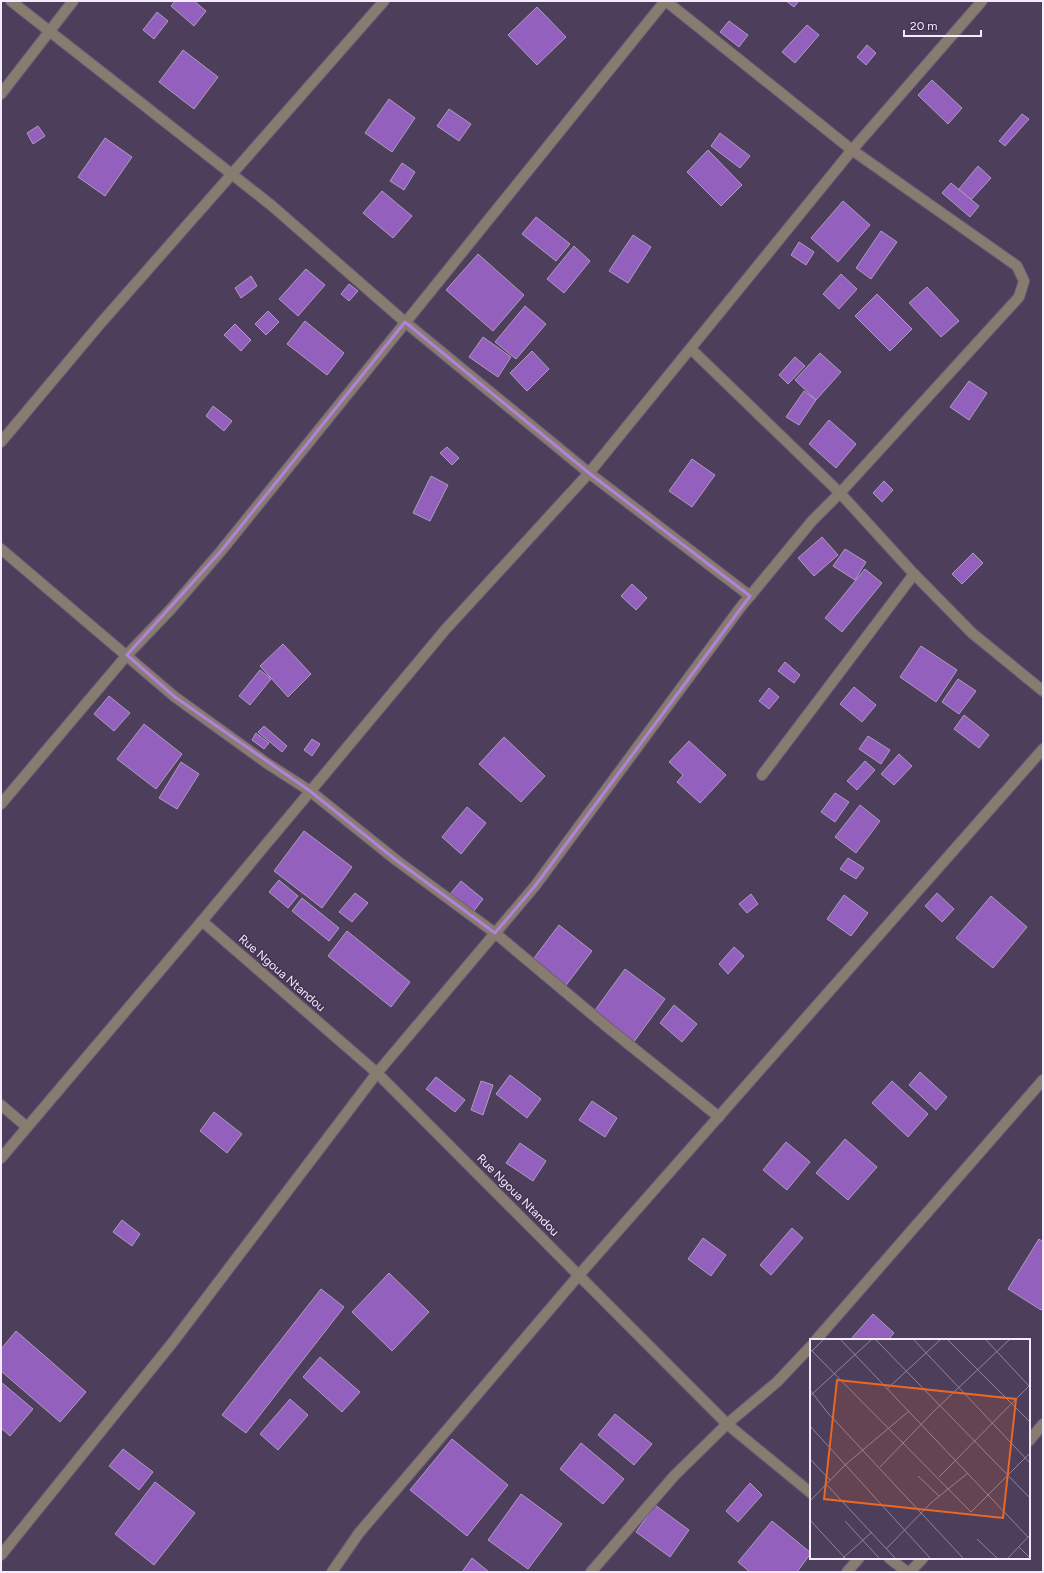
<svg xmlns="http://www.w3.org/2000/svg" width="1044" height="1573" font-family="Figtree,sans-serif">
	<style>
		.building { fill: #9360be; stroke: #ad9dbe }
		.lines { fill: none; stroke-linecap: round; stroke-linejoin: round }
		.minor-casing { stroke: #6b5d78; stroke-width: 12 }
		.minor { stroke: #887c71; stroke-width: 10 }
		.marked { fill: none; stroke: #b182db; stroke-width: 3; stroke-linejoin: round }
		.labels { text-anchor: middle; stroke-width: 3; stroke-linejoin: round; paint-order: stroke }
		.street-label { font-size: 12px; fill: #f4ecfe; stroke: #423450 }
		.inset-road { fill: none; stroke: #90849c; stroke-width: 1 }
		.view { fill: #e96824; fill-opacity: 0.15; stroke: #e96824; stroke-width: 2 }
		.inset-edge { fill: none; stroke: #f4ecfe; stroke-width: 2 }
	</style>
	<rect width="100%" height="100%" fill="#4d3e5b"/>
	<g class="building">
		<polygon points="175,1 194,1 206,11 194,26 171,6"/>
		<polygon points="786,1 799,1 794,7"/>
		<polygon points="537,7 566,37 537,65 508,35"/>
		<polygon points="157,12 168,21 154,39 143,30"/>
		<polygon points="729,21 748,35 739,47 720,32"/>
		<polygon points="807,25 819,35 795,63 782,52"/>
		<polygon points="867,45 876,53 866,65 857,57"/>
		<polygon points="183,50 218,77 194,109 159,82"/>
		<polygon points="932,80 962,108 948,124 918,95"/>
		<polygon points="389,99 415,118 392,152 365,133"/>
		<polygon points="449,109 471,124 459,141 437,126"/>
		<polygon points="1022,114 1029,119 1005,146 999,141"/>
		<polygon points="38,126 45,136 33,144 27,133"/>
		<polygon points="720,133 750,156 740,168 711,146"/>
		<polygon points="105,138 132,157 105,196 78,177"/>
		<polygon points="708,150 742,185 721,206 687,172"/>
		<polygon points="402,163 415,172 404,190 390,181"/>
		<polygon points="978,166 991,178 971,200 959,189"/>
		<polygon points="951,183 979,206 970,217 942,193"/>
		<polygon points="382,191 412,216 393,238 363,213"/>
		<polygon points="843,201 870,225 838,262 811,238"/>
		<polygon points="536,217 570,244 556,261 522,234"/>
		<polygon points="881,231 897,242 871,279 856,268"/>
		<polygon points="633,235 651,247 628,283 609,271"/>
		<polygon points="799,242 814,252 806,265 791,255"/>
		<polygon points="574,246 590,261 564,293 547,279"/>
		<polygon points="478,254 524,295 493,331 446,290"/>
		<polygon points="306,269 325,285 298,316 279,299"/>
		<polygon points="841,274 857,289 839,309 823,294"/>
		<polygon points="251,276 257,286 241,298 235,288"/>
		<polygon points="349,284 358,291 349,301 341,294"/>
		<polygon points="927,287 959,321 941,337 909,303"/>
		<polygon points="877,294 912,329 890,351 855,316"/>
		<polygon points="525,306 546,324 516,359 495,342"/>
		<polygon points="268,311 279,322 266,335 255,324"/>
		<polygon points="305,321 344,353 327,375 287,344"/>
		<polygon points="235,324 251,340 241,351 224,335"/>
		<polygon points="483,337 511,357 498,377 469,357"/>
		<polygon points="532,351 549,369 527,391 510,373"/>
		<polygon points="820,353 841,372 816,400 795,380"/>
		<polygon points="795,357 805,366 788,384 779,375"/>
		<polygon points="969,381 987,393 969,420 950,407"/>
		<polygon points="804,391 816,400 799,425 786,417"/>
		<polygon points="213,406 232,421 224,431 206,416"/>
		<polygon points="829,420 856,444 836,468 809,444"/>
		<polygon points="447,447 459,458 452,465 440,453"/>
		<polygon points="692,459 715,475 692,507 669,491"/>
		<polygon points="431,476 448,485 430,521 413,513"/>
		<polygon points="884,481 893,490 882,502 873,493"/>
		<polygon points="822,537 838,555 814,576 798,558"/>
		<polygon points="845,549 866,562 855,580 833,566"/>
		<polygon points="973,553 983,563 962,584 952,574"/>
		<polygon points="865,569 882,583 842,632 825,618"/>
		<polygon points="632,584 647,598 636,610 621,596"/>
		<polygon points="283,644 311,674 288,697 260,666"/>
		<polygon points="921,646 957,670 936,702 900,677"/>
		<polygon points="785,662 800,675 794,683 778,671"/>
		<polygon points="260,670 271,679 250,705 239,696"/>
		<polygon points="958,679 976,691 959,714 942,702"/>
		<polygon points="854,687 876,705 862,722 840,704"/>
		<polygon points="769,688 779,697 769,709 759,701"/>
		<polygon points="109,696 130,713 114,731 94,714"/>
		<polygon points="964,715 989,735 979,748 954,729"/>
		<polygon points="144,724 182,754 156,789 117,759"/>
		<polygon points="264,726 287,746 282,752 258,732"/>
		<polygon points="256,733 269,743 264,749 252,740"/>
		<polygon points="868,736 890,750 881,764 859,749"/>
		<polygon points="504,737 545,776 521,802 479,764"/>
		<polygon points="312,739 320,744 312,756 304,750"/>
		<polygon points="689,741 726,775 700,803 677,782 683,775 669,762"/>
		<polygon points="899,754 912,766 894,785 881,774"/>
		<polygon points="865,761 875,770 857,790 847,781"/>
		<polygon points="181,762 199,774 177,809 159,798"/>
		<polygon points="835,793 849,802 835,822 821,812"/>
		<polygon points="860,805 880,821 856,853 835,837"/>
		<polygon points="467,807 486,823 461,854 442,837"/>
		<polygon points="304,831 352,867 322,908 274,871"/>
		<polygon points="848,858 864,868 856,879 840,869"/>
		<polygon points="279,880 298,896 288,908 269,892"/>
		<polygon points="461,881 483,899 473,912 451,893"/>
		<polygon points="355,893 368,903 352,922 339,912"/>
		<polygon points="937,893 954,909 942,922 925,906"/>
		<polygon points="751,894 758,904 747,913 739,904"/>
		<polygon points="844,895 868,913 851,936 827,919"/>
		<polygon points="991,896 1027,927 993,968 956,938"/>
		<polygon points="302,898 339,928 329,941 292,911"/>
		<polygon points="559,925 592,951 561,992 528,966"/>
		<polygon points="347,931 410,982 391,1007 328,956"/>
		<polygon points="734,947 744,956 728,974 719,964"/>
		<polygon points="625,969 665,999 633,1043 593,1013"/>
		<polygon points="674,1005 697,1024 682,1042 660,1023"/>
		<polygon points="920,1072 947,1097 936,1110 909,1085"/>
		<polygon points="510,1075 541,1099 527,1118 496,1094"/>
		<polygon points="436,1077 465,1100 455,1112 426,1089"/>
		<polygon points="481,1081 493,1085 483,1115 471,1110"/>
		<polygon points="892,1081 928,1114 908,1137 872,1103"/>
		<polygon points="592,1101 617,1118 605,1137 579,1120"/>
		<polygon points="214,1112 242,1134 227,1153 200,1131"/>
		<polygon points="845,1139 877,1167 848,1200 816,1173"/>
		<polygon points="786,1142 810,1162 787,1190 763,1170"/>
		<polygon points="520,1143 546,1161 533,1181 506,1163"/>
		<polygon points="122,1220 140,1234 132,1246 113,1232"/>
		<polygon points="792,1228 803,1238 771,1275 760,1265"/>
		<polygon points="703,1238 726,1255 711,1276 688,1259"/>
		<polygon points="1039,1239 1043,1242 1043,1308 1041,1310 1008,1289"/>
		<polygon points="389,1273 429,1312 392,1351 352,1312"/>
		<polygon points="321,1289 344,1307 246,1433 222,1415"/>
		<polygon points="873,1314 894,1333 888,1340 850,1340"/>
		<polygon points="16,1331 86,1392 60,1422 1,1371 1,1349"/>
		<polygon points="320,1357 360,1392 342,1412 303,1377"/>
		<polygon points="1,1382 33,1409 10,1436 1,1428"/>
		<polygon points="290,1399 308,1415 278,1450 260,1434"/>
		<polygon points="615,1414 652,1444 634,1465 598,1435"/>
		<polygon points="452,1439 508,1485 467,1536 410,1490"/>
		<polygon points="581,1443 624,1479 603,1504 560,1469"/>
		<polygon points="123,1449 153,1472 139,1490 109,1466"/>
		<polygon points="155,1482 195,1513 154,1565 115,1534"/>
		<polygon points="750,1483 762,1495 738,1522 726,1511"/>
		<polygon points="521,1494 562,1524 528,1569 488,1540"/>
		<polygon points="655,1505 689,1530 670,1557 636,1532"/>
		<polygon points="772,1521 811,1553 797,1572 750,1572 738,1562"/>
		<polygon points="472,1558 489,1572 462,1572"/>
	</g>
	<g class="lines">
		<g class="minor-casing">
			<g id="minor">
				<polyline points="11,1 271,205 405,322 589,473 750,596"/>
				<polyline points="1,94 73,1"/>
				<polyline points="691,349 840,493 914,574 972,633 1043,691"/>
				<polyline points="1,442 100,324 384,1"/>
				<polyline points="1,549 175,697 268,764 310,791 396,860 495,933 606,1026 719,1117"/>
				<polyline points="762,775 914,574"/>
				<polyline points="1,804 127,655 171,609 221,551 665,1"/>
				<polyline points="202,921 377,1073 727,1424 811,1493"/>
				<polyline points="1,1105 27,1127"/>
				<polyline points="1,1158 202,921 445,630 589,473 852,150 982,1"/>
				<polyline points="816,1340 1043,1080"/>
				<polyline points="1029,1441 1043,1424"/>
				<polyline points="1,1555 173,1342 377,1073 535,886 740,608 812,521 840,493 1019,297 1024,281 1017,266 852,150 666,1"/>
				<polyline points="889,1558 907,1572"/>
				<polyline points="332,1572 359,1533 579,1275 1043,749"/>
				<polyline points="591,1572 674,1476 727,1424 777,1382 811,1346"/>
				<polyline points="847,1572 859,1558"/>
				<polyline points="910,1572 923,1558"/>
			</g>
		</g>
		<use href="#minor" class="minor"/>
	</g>
	<path class="marked" d="M405,322L589,473L750,596L535,886L495,933L396,860L310,791L175,697L127,655L221,551Z"/>
	<g class="labels">
		<g class="street-label">
			<text transform="translate(282 973) rotate(41)" y="4">Rue Ngoua Ntandou</text>
			<text transform="translate(518 1195) rotate(45)" y="4">Rue Ngoua Ntandou</text>
		</g>
	</g>
	<g transform="translate(810 1339)">
		<rect width="220" height="220" fill="#4d3e5b"/>
		<path class="inset-road" d="M31,1L218,198M66,1L220,159M104,1L220,124M138,1L220,83M176,1L220,48M0,10L161,173L220,114M2,12L13,1M77,50L130,1M0,51L17,73L153,219M0,57L61,1M0,87L120,219M0,120L20,141M70,128L124,72L199,1M108,137L129,157M129,138L220,46M16,145L85,219M0,162L35,126L99,72M0,181L35,219M35,182L69,219M167,200L187,219M209,208L220,219M76,210L122,163L158,134M33,219L62,193M198,219L220,196"/>
		<path class="view" d="M27,41L206,60L193,179L14,160Z"/>
		<rect width="220" height="220" class="inset-edge"/>
	</g>
	<rect width="1044" height="1573" fill="none" stroke="#f4ecfe" stroke-width="4"/>
	<path d="M904 30v6h77v-6" fill="none" stroke="#f4ecfe" stroke-width="2"/>
	<text x="910" y="30" font-size="12" fill="#f4ecfe" stroke="#423450" stroke-width="3" paint-order="stroke">20 m</text>
</svg>
